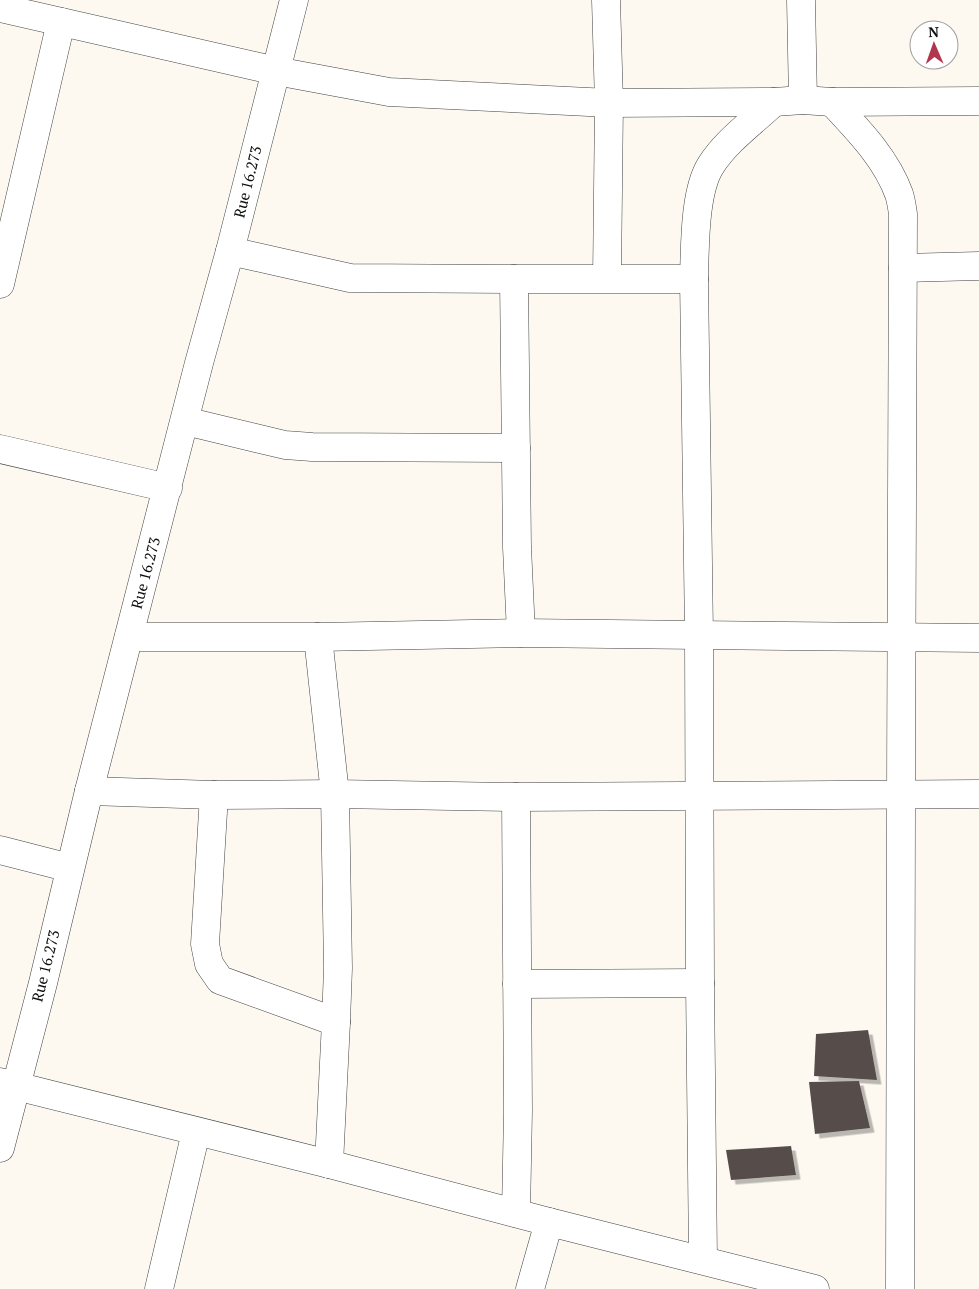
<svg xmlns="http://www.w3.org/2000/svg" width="979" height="1289" font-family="'PT Serif',serif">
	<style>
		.building { fill: #564e4c; filter: url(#shadow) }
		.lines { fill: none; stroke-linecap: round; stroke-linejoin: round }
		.minor-casing { stroke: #414141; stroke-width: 29 }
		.minor { stroke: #fff; stroke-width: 28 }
		.labels { text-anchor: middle; stroke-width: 5; stroke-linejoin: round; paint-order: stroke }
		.street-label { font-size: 15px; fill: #0e0e0e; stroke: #fff }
	</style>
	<defs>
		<filter id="shadow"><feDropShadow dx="4.5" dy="4.5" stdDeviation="0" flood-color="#0004"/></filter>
	</defs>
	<rect width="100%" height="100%" fill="#fdf9f1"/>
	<g class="building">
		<polygon points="868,1030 877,1080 814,1076 816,1034"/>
		<polygon points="859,1081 870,1128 815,1134 809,1082"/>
		<polygon points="791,1146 796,1175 731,1180 726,1150"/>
	</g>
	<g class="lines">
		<g class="minor-casing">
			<g id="minor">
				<polyline points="606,0 609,103 607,278"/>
				<polyline points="801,0 803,100"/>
				<polyline points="0,8 276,71 389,92 609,103 774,102 803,100 832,102 979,101"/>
				<path d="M832,102C858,130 886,158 899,194C901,200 902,207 903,214C900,572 902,931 900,1289"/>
				<polyline points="230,251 350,278 514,279 694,279"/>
				<polyline points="903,268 979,266"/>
				<polyline points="514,279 517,547 521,633"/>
				<polyline points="0,284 61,22"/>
				<polyline points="185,421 285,445 312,447 516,448"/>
				<polyline points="0,449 168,488"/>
				<polyline points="129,637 318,637 521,633 979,638"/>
				<polyline points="318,637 335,794 338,968 336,1022 329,1164"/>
				<polyline points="89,791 214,795 335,794 516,797 979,794"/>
				<polyline points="214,795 205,944 209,964 220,980 336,1022"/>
				<polyline points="0,850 70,868"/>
				<polyline points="517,984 700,983"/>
				<polyline points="0,1082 329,1164 549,1222 815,1289"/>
				<polyline points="0,1148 43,983 89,791 199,363 230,251 294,0"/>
				<polyline points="516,1213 518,1111 516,797"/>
				<path d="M703,1260L700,983L699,635L694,279C695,248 694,191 711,165C726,141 753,122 774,102"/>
				<polyline points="159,1289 196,1132"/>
				<polyline points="530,1289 549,1222"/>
			</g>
		</g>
		<use href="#minor" class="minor"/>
	</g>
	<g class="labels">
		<g class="street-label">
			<text transform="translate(248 182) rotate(-76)" y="5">Rue 16.273</text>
			<text transform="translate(146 573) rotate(-75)" y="5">Rue 16.273</text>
			<text transform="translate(46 966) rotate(-76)" y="5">Rue 16.273</text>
		</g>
	</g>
	<g transform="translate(934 45) rotate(358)"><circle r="24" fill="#ffffff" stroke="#9f9f9f"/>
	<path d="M0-4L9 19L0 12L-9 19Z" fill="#b0354d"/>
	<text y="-8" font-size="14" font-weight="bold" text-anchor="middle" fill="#0e0e0e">N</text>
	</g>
</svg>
